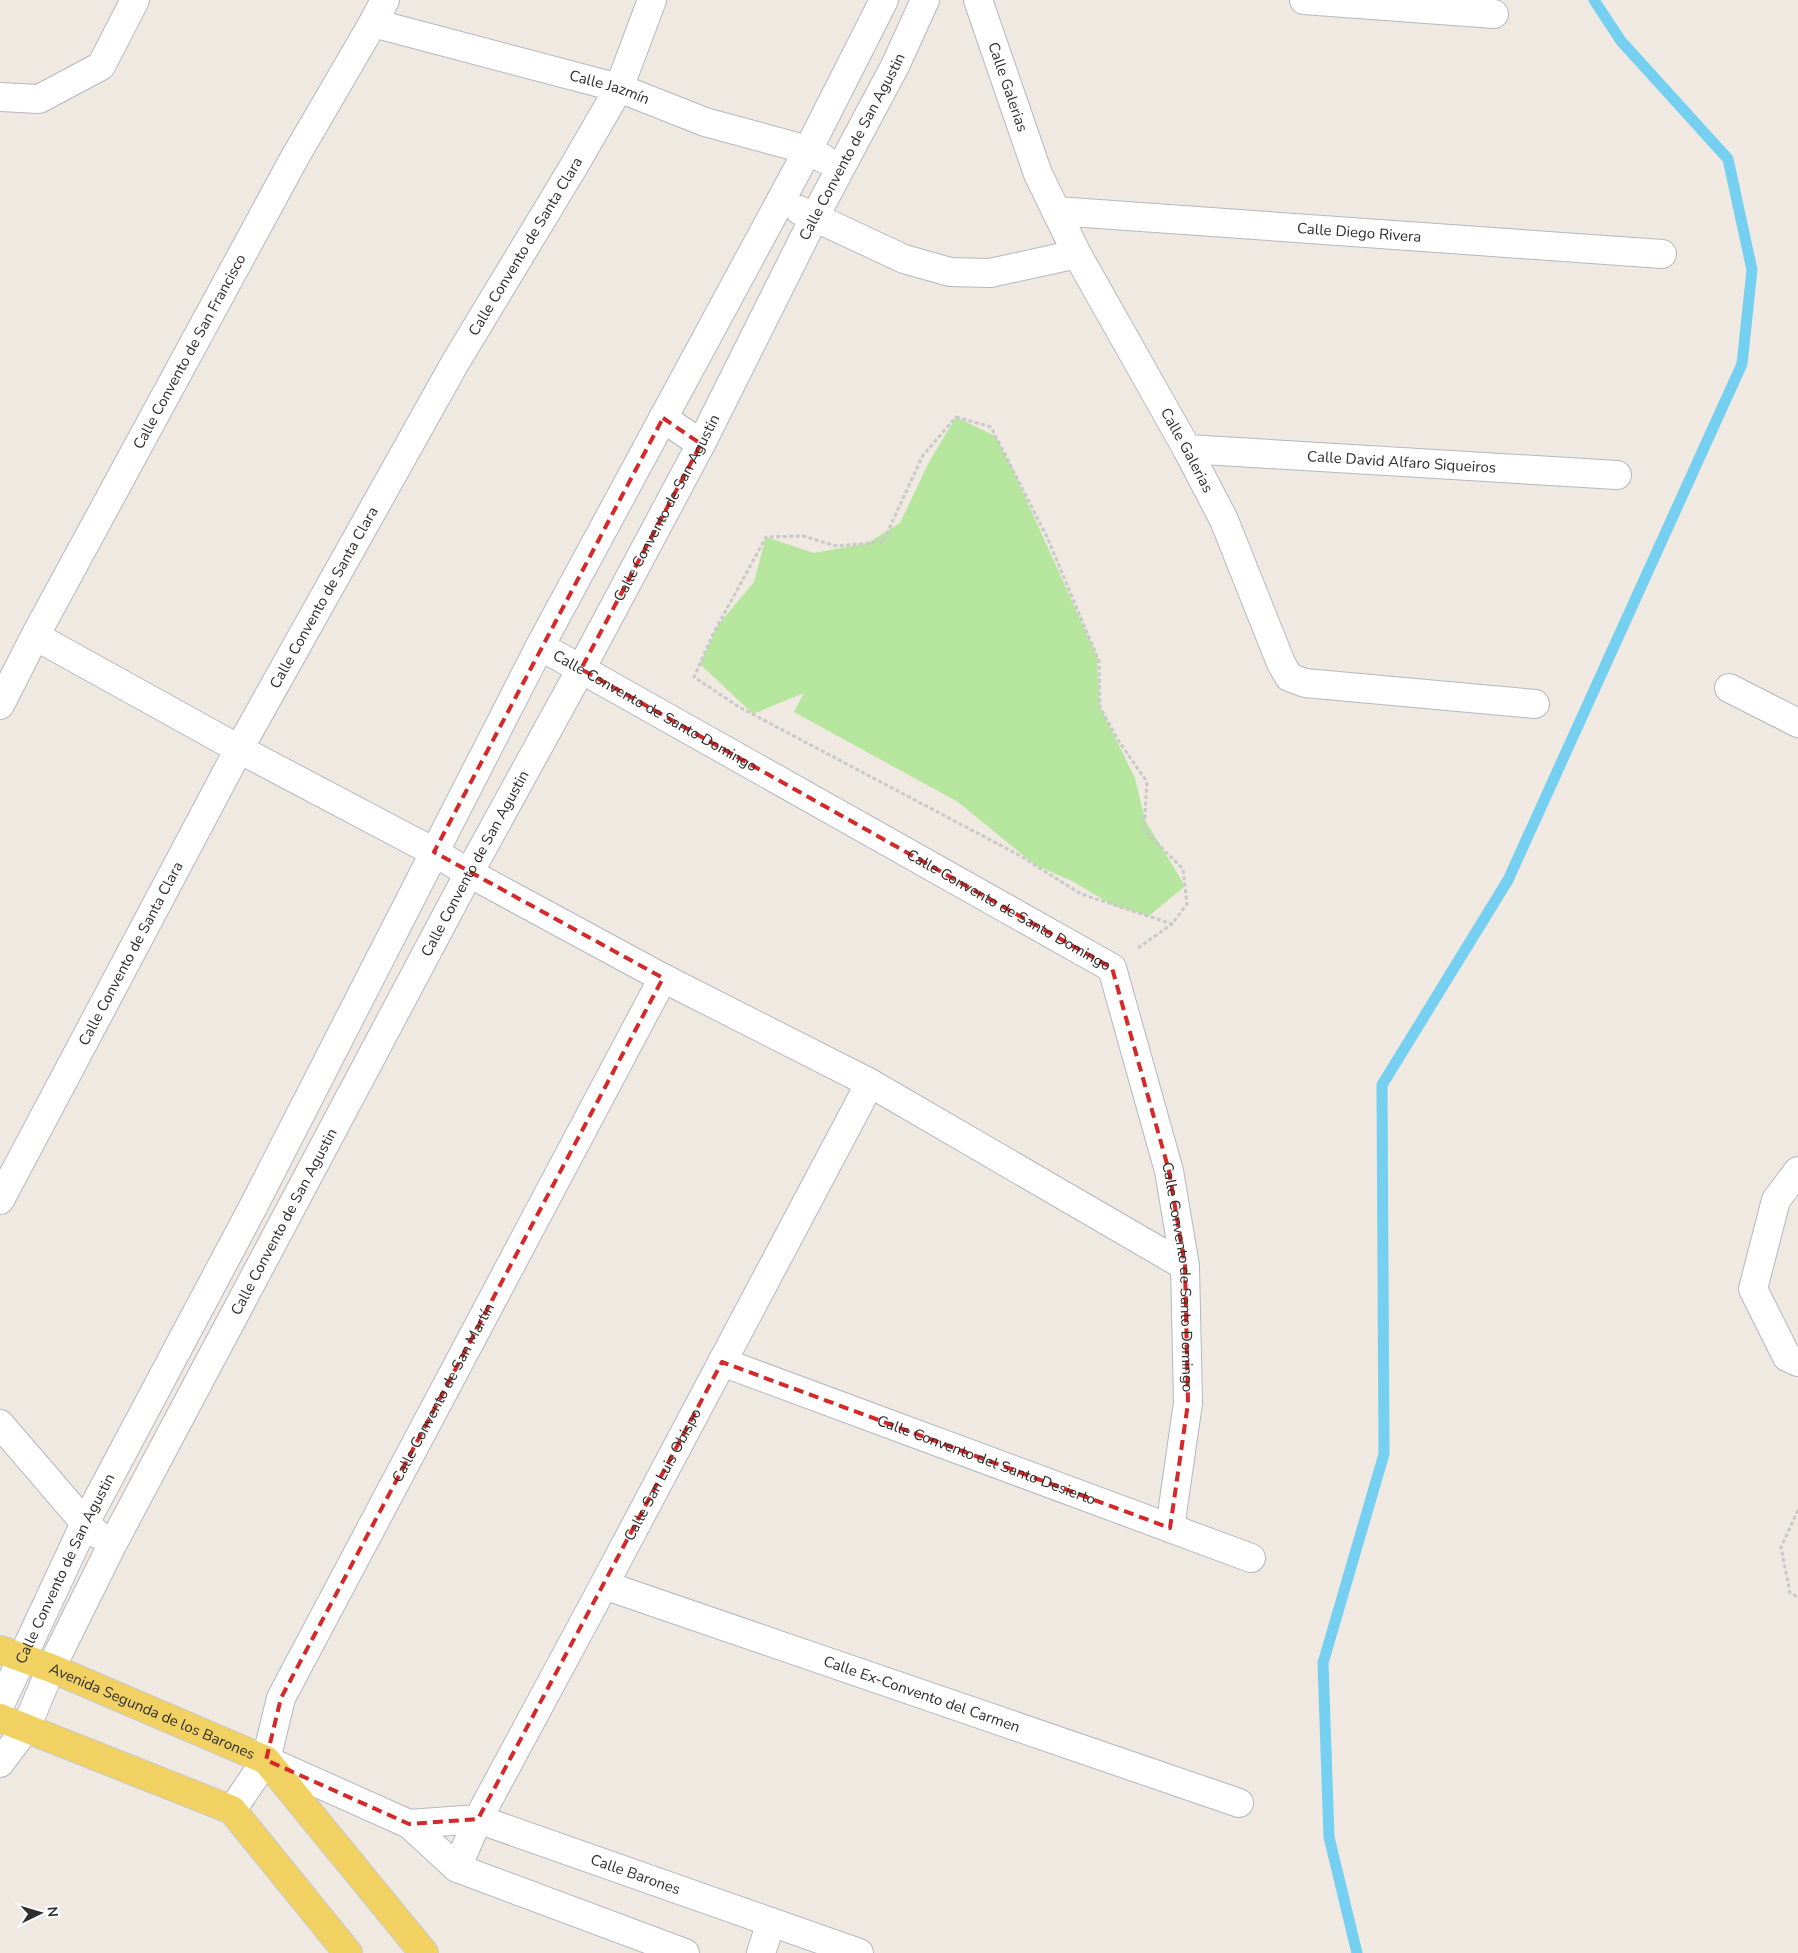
<svg xmlns="http://www.w3.org/2000/svg" width="1798" height="1953" font-family="'Nunito Sans',sans-serif">
	<style>
		.green { fill: #b6e59e }
		.lines { fill: none; stroke-linecap: round; stroke-linejoin: round }
		.stream { stroke: #75cff0; stroke-width: 11 }
		.minor-casing { stroke: #b4b7c1; stroke-width: 30 }
		.major-casing { stroke: #c9c9c9; stroke-width: 30 }
		.path { stroke: #c9c9c9; stroke-width: 3; stroke-dasharray: 4 2.5; stroke-linecap: butt }
		.minor { stroke: #fff; stroke-width: 28 }
		.major { stroke: #f2d163; stroke-width: 28 }
		.marked { fill: none; stroke: #d62828; stroke-width: 4; stroke-dasharray: 10 6; stroke-linejoin: round }
		.labels { text-anchor: middle; stroke-width: 5; stroke-linejoin: round; paint-order: stroke }
		.street-label { font-size: 15px; fill: #2e2e2e; stroke: #fff }
	</style>
	<rect width="100%" height="100%" fill="#efe9e1"/>
	<polygon class="green" points="956,417 995,436 1012,468 1099,661 1097,663 1100,707 1135,778 1145,820 1185,886 1149,916 1112,905 1074,882 1035,865 958,802 794,712 804,693 753,714 700,664 718,625 754,582 766,537 814,553 868,543 900,523 929,462"/>
	<g class="lines">
		<polyline class="stream" points="1357,1953 1329,1837 1323,1663 1384,1454 1382,1085 1508,880 1742,364 1752,270 1728,159 1621,41 1594,0"/>
		<g class="minor-casing">
			<g id="minor">
				<path id="s1" d="M978,0L1038,174L1077,254L1187,449L1224,520L1281,663L1289,677L1305,683L1535,704"/>
				<polyline points="1304,0 1494,14"/>
				<path id="s2" d="M373,23L619,88L705,122L808,150L824,159"/>
				<polyline points="0,97 39,99 101,66 135,0"/>
				<polyline points="799,210 904,259 950,272 990,273 1077,254"/>
				<path id="s3" d="M1056,211L1662,254"/>
				<polyline points="663,418 701,444"/>
				<path id="s4" d="M1187,449L1617,475"/>
				<polyline points="35,636 239,749 434,852 469,873 663,978 870,1083 1185,1266"/>
				<path id="s5" d="M540,646L1112,968L1169,1171L1185,1266L1188,1403L1170,1528"/>
				<polyline points="1729,688 1798,723"/>
				<path id="s6" d="M0,705L35,636L295,157L373,23L385,0"/>
				<polyline points="1798,1171 1776,1200 1753,1289 1787,1357 1798,1362"/>
				<path id="s7" d="M0,1200L239,749L455,363L574,166L619,88L652,0"/>
				<path id="s8" d="M722,1362L1251,1558"/>
				<polyline points="0,1424 85,1523 97,1534"/>
				<path id="s9" d="M604,1585L1239,1803"/>
				<path id="s10" d="M0,1705L85,1523L252,1209L540,646L808,150L884,0"/>
				<polyline points="266,1760 409,1824 457,1868 685,1953"/>
				<path id="s11" d="M0,1763L26,1728L51,1668L111,1547L469,873L581,669L701,444L814,218L895,66L925,0"/>
				<path id="s12" d="M232,1810L266,1760L281,1698L663,978"/>
				<path id="s13" d="M409,1824L478,1819L859,1953"/>
				<path id="s14" d="M457,1868L478,1819L604,1585L870,1083"/>
				<polyline points="761,1953 771,1922"/>
			</g>
		</g>
		<g class="major-casing">
			<g id="major">
				<path id="s15" d="M0,1650L51,1668L266,1760L424,1953"/>
				<polyline points="0,1718 232,1810 348,1953"/>
			</g>
		</g>
		<g class="path">
			<polygon points="956,417 991,427 1047,537 1099,661 1100,707 1118,740 1147,782 1144,830 1183,869 1187,904 1172,924 1081,894 1017,854 739,707 694,677 713,634 766,537 803,536 836,546 883,542 923,455"/>
			<polyline points="1138,948 1172,924"/>
			<polyline points="1798,1510 1781,1547 1790,1593 1798,1597"/>
		</g>
		<use href="#minor" class="minor"/>
		<use href="#major" class="major"/>
	</g>
	<path class="marked" d="M663,418L701,444L581,669L1112,968L1169,1171L1185,1266L1188,1403L1170,1528L722,1362L478,1819L409,1824L266,1760L281,1698L663,978L434,852Z"/>
	<g class="labels">
		<g class="street-label">
			<text dy="5" stroke="none"><textPath href="#s2" startOffset="245">Calle Jazmín</textPath></text>
			<text dy="5" stroke="none"><textPath href="#s1" startOffset="92">Calle Galerias</textPath></text>
			<text dy="5" stroke="none"><textPath href="#s11" startOffset="1828">Calle Convento de San Agustin</textPath></text>
			<text dy="5" stroke="none"><textPath href="#s3" startOffset="304">Calle Diego Rivera</textPath></text>
			<text dy="5" stroke="none"><textPath href="#s7" startOffset="1089">Calle Convento de Santa Clara</textPath></text>
			<text dy="5" stroke="none"><textPath href="#s6" startOffset="401">Calle Convento de San Francisco</textPath></text>
			<text dy="5" stroke="none"><textPath href="#s1" startOffset="498">Calle Galerias</textPath></text>
			<text dy="5" stroke="none"><textPath href="#s4" startOffset="215">Calle David Alfaro Siqueiros</textPath></text>
			<text dy="5" stroke="none"><textPath href="#s11" startOffset="1422">Calle Convento de San Agustin</textPath></text>
			<text dy="5" stroke="none"><textPath href="#s7" startOffset="684">Calle Convento de Santa Clara</textPath></text>
			<text dy="5" stroke="none"><textPath href="#s5" startOffset="132">Calle Convento de Santo Domingo</textPath></text>
			<text dy="5" stroke="none"><textPath href="#s11" startOffset="1018">Calle Convento de San Agustin</textPath></text>
			<text dy="5" stroke="none"><textPath href="#s5" startOffset="538">Calle Convento de Santo Domingo</textPath></text>
			<text dy="5" stroke="none"><textPath href="#s7" startOffset="279">Calle Convento de Santa Clara</textPath></text>
			<text dy="5" stroke="none"><textPath href="#s11" startOffset="612">Calle Convento de San Agustin</textPath></text>
			<text dy="5" stroke="none"><textPath href="#s5" startOffset="974">Calle Convento de Santo Domingo</textPath></text>
			<text dy="5" stroke="none"><textPath href="#s12" startOffset="470">Calle Convento de San Martín</textPath></text>
			<text dy="5" stroke="none"><textPath href="#s8" startOffset="282">Calle Convento del Santo Desierto</textPath></text>
			<text dy="5" stroke="none"><textPath href="#s14" startOffset="444">Calle San Luis Obispo</textPath></text>
			<text dy="5" stroke="none"><textPath href="#s10" startOffset="151">Calle Convento de San Agustin</textPath></text>
			<text dy="5" stroke="none"><textPath href="#s9" startOffset="336">Calle Ex-Convento del Carmen</textPath></text>
			<text dy="5" stroke="none"><textPath href="#s15" startOffset="164">Avenida Segunda de los Barones</textPath></text>
			<text dy="5" stroke="none"><textPath href="#s13" startOffset="236">Calle Barones</textPath></text>
		</g>
	</g>
	<g transform="translate(40 1913) rotate(85)" stroke="#ffffff" stroke-width="4" paint-order="stroke">
	<path d="M0-4L9 19L0 12L-9 19Z" fill="#2e2e2e"/>
	<text y="-8" font-size="14" font-weight="bold" text-anchor="middle" fill="#2e2e2e">N</text>
	</g>
</svg>
